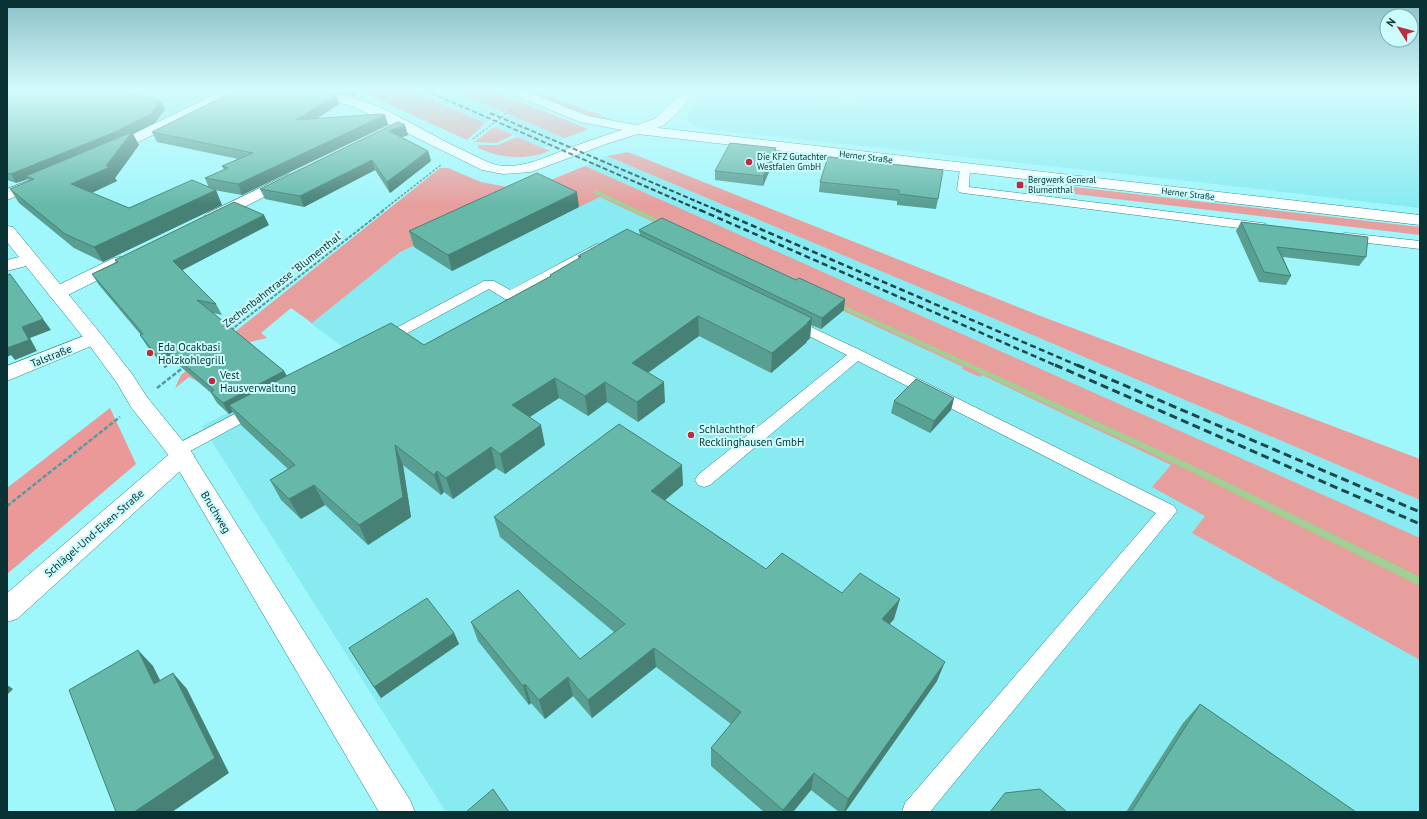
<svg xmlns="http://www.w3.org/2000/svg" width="1427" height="819" font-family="'PT Sans',sans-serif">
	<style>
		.built { fill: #88ebf1 }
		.green { fill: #e79f9e }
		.forest { fill: #ea9998 }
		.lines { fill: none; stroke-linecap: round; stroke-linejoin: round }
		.stream { fill: #9fd195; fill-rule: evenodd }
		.lane-casing { stroke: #258287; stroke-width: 1 }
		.street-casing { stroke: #258287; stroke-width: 1 }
		.secondary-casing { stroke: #258287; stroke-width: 1 }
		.path-far2 { stroke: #59999d; stroke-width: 1.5; stroke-dasharray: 2.5 1.5; stroke-linecap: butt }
		.path-far1 { stroke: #59999d; stroke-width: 2; stroke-dasharray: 3.5 1.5; stroke-linecap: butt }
		.path { stroke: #59999d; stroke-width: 2.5; stroke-dasharray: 4.5 2; stroke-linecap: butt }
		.lane { fill: #fff; fill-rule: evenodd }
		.street { fill: #fff; fill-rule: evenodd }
		.secondary { fill: #fff; fill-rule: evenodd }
		.rail-far2 { stroke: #1b484a; stroke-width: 2; stroke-dasharray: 5 2.5; stroke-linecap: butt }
		.rail-far1 { stroke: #1b484a; stroke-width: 2.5; stroke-dasharray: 6 3.5; stroke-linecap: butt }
		.rail { stroke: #1b484a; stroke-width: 3; stroke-dasharray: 8 4.5; stroke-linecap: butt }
		.wall { fill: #589e91 }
		.shaded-wall { fill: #478176 }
		.building { fill: #66b8a9; stroke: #478176 }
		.poi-dot { fill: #bd2c3d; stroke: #cbfdff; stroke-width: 1.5 }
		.labels { text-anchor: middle; stroke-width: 4; stroke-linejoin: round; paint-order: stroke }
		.far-poi-label { font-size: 9px; fill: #0a3133; stroke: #cbfdff; text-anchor: start }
		.far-street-label { font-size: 9px; fill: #0a3133; stroke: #cbfdff }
		.street-label { font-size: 11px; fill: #0a3133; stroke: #cbfdff }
		.poi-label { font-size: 11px; fill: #0a3133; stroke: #cbfdff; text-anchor: start }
	</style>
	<rect width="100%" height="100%" fill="#9ff6fb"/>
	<g class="built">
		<polygon points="121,90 159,90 204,95 174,113 123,136 105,98"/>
		<polygon points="408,90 451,90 501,111 485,123"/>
		<polygon points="704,90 741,90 857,102 862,90 1420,90 1420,208 1206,183 703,129 692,125 688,121 688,111 694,101"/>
		<polygon points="510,115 565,138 543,148 495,127"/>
		<polygon points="607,156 1002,322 1420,500 1420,812 446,812 202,426 347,350 309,322 397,253"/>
	</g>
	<g class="green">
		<polygon points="348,90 408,90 485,123 467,140 362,92"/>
		<polygon points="451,90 490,90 586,128 587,130 565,138"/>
		<path d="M539,92L608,118C598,122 549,100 536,95Z"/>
		<polygon points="494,127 513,135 496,143 474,142"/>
		<path d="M517,137L550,151C525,160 502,159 478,148V145H498Z"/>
		<polygon points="628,152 1038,315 1420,459 1420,500 1002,322 607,156"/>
		<polygon points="585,166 1420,538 1420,660 1192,533 1205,516 1152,487 1171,465 982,375 980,377 962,369 963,367 600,197 579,207 539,188 400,252 312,323 291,308 261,333 267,338 250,342 258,350 226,360 199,382 189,377 175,388 181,375 440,168 448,168 481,182 507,187 536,186"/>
		<polygon points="1023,185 1054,185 1054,192 1023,188"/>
		<polygon points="1066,186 1420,227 1420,235 1066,193"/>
	</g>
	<polygon class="forest" points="110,408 136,464 7,574 7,488"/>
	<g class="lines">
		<g class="stream">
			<polygon points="596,190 668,224 669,225 668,226 664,226 594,193 593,192"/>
			<polygon points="834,301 1200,469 1420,577 1420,586 1194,473 832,304 831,303"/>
		</g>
		<g class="lane-casing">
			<g id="lane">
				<polygon points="965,166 970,169 969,187 1262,223 1266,224 1268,227 1266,230 1262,231 963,193 959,192 957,190 960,169"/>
				<polygon points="1346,233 1420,241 1420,249 1342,240 1340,237 1342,234"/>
				<polygon points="597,244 601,245 603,248 601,251 515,299 505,299 489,289 389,343 384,344 379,343 377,340 379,337 484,281 494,281 510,290"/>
				<polygon points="792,318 862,351 1174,506 1177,511 930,812 902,812 905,803 1156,513 858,361 710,485 704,487 698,485 695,480 698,475 847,355 787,325 785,322 787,319"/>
				<polygon points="256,403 262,404 264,408 262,412 183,455 177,457 171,455 169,451 171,447"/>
			</g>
		</g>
		<g class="street-casing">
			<g id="street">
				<polygon points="224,90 240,90 238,93 114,154 109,155 104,154 102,151 104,148"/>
				<path d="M684,90H697C692,97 672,120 665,124C657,129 641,135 632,133L630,130L632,127L656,118Z"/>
				<polygon points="289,174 294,176 297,179 294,182 218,220 212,222 206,220 204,217 206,214"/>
				<polygon points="41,176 46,178 49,181 46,184 7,200 7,189"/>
				<polygon points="120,257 126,258 129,262 126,266 64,297 57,299 50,297 48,293 50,289 114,258"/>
				<polygon points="94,332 101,334 104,338 101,342 7,381 7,366"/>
				<polygon points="182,448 190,450 194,456 190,462 17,619 7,622 7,593 174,450"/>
			</g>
		</g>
		<g class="secondary-casing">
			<g id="secondary">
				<path d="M255,90C290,90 329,89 363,101C400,114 433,137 469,153C480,158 491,165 503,166C526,167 546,157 567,149C585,142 603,136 622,130L580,122L509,93L507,90H524L588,116L641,126L1420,215V225L638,134L609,143L531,172L503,174L482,170L354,107L341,103L261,94L257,93Z"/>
				<polygon points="7,226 13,227 101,334 132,374 147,397 190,450 410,800 415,812 379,812 174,462 131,407 117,383 87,342 26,266 7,271 7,260 19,257 7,242"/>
			</g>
		</g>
		<g class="path-far2">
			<polyline points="473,139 512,109"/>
			<polyline points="382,211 441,165"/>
		</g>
		<polyline class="path-far1" points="231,330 384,210"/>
		<g class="path">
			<polyline points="157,388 185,366"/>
			<polyline points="7,506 120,417"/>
		</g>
		<use href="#lane" class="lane"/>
		<use href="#street" class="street"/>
		<use href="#secondary" class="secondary"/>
		<g class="rail-far2">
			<polyline points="424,90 702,211"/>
			<polyline points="490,113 719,211"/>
		</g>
		<g class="rail-far1">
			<polyline points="700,210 1057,366"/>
			<polyline points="716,210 1079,366"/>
		</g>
		<g class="rail">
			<polyline points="1055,365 1420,524"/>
			<polyline points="1077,365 1420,512"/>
		</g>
	</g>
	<g class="wall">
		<polygon points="7,90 120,90 117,91 165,109 155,123 133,134 139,145 115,178 117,181 92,193 129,208 209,188 205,178 224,170 222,166 238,159 157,142 152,132 336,95 339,104 317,118 385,115 388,125 242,195 214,190 222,205 103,262 74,248 19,203 10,189 29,181 28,179 16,183 7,180"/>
		<polygon points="313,90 361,90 352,96"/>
		<polygon points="405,125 408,135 402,137 428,151 431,161 390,193 375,170 304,207 265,199 260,189"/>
		<polygon points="828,157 938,199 936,209 897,205 897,201 819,192 820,182"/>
		<polygon points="775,158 763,186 715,180 715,171"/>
		<polygon points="579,207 452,271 414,247 409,231"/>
		<polygon points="1241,222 1366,257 1359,266 1283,257 1291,276 1286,285 1259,282 1236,231"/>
		<polygon points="269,225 182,270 216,304 222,315 213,313 284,371 287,376 424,345 550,277 550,275 579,259 578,256 640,235 639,230 844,310 821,329 811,325 810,338 807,341 806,343 771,373 699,336 648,372 665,402 638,422 607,402 588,416 559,398 530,417 545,445 505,474 496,468 453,499 444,492 441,495 403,465 411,517 368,545 325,505 301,519 281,500 270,480 288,469 241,425 233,412 229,414 217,403 211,393 174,361 165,368 147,346 140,335 141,335 99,285 92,274 116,262 115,260"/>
		<polygon points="954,398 951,410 930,433 891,413 894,401"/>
		<polygon points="683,485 665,500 766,569 842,593 894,619 889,624 937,681 845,812 839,812 811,790 793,812 764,812 711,766 711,748 731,724 656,667 592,718 573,696 545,719 531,703 529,705 478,641 471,622 580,659 614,632 500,537 494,517"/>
		<polygon points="454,633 459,644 381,698 349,648"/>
		<polygon points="1200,704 1356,812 1126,812 1183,723"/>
	</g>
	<g class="shaded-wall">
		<polygon points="350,90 361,90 352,96"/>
		<polygon points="336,95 339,104 300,130 296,120"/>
		<polygon points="161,101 165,109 155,123 133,134 139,145 115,178 117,181 80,198 71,184 26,176 28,179 16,183 11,174"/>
		<polygon points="385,115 388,125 242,195 238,184"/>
		<polygon points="405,125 408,135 392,141 389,131"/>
		<polygon points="776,148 775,158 763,186 763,176"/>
		<polygon points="428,151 431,161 390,193 387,182"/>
		<polygon points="372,160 375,170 304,207 300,196"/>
		<polygon points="216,190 222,205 103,262 94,247"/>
		<polygon points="577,192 579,207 452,271 448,255"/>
		<polygon points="264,215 269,225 179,272 173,261"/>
		<polygon points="845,299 844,310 821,329 822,318"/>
		<polygon points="698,316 699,336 634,383 632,363"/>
		<polygon points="812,318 810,338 807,341 806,343 771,373 772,353"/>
		<polygon points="43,319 51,330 30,338 37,351 15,360 11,355 7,357 7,348 22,327"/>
		<polygon points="167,350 174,361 165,368 158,357"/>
		<polygon points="284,371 290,382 229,405 233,412 229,414 223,403"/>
		<polygon points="555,378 559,398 517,425 512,405"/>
		<polygon points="605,382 607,402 588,416 585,396"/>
		<polygon points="664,382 665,402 638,422 637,402"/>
		<polygon points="954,398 951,410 930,433 934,421"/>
		<polygon points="541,425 545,445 505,474 500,454"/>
		<polygon points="395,445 403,465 411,517 368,545 359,525"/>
		<polygon points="491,447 496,468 453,499 446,478"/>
		<polygon points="682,465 683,485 652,511 651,491"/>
		<polygon points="437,471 444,492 441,495 434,475"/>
		<polygon points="314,485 325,505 301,519 289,499"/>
		<polygon points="900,599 894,619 877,639 882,619"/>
		<polygon points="454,633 459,644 381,698 374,687"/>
		<polygon points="654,648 656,667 592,718 588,700"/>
		<polygon points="138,650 153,666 170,700 154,684"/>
		<polygon points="945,662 937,681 845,812 844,812 848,799"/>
		<polygon points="173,673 187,689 229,773 172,812 134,812"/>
		<polygon points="568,677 573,696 545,719 539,700"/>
		<polygon points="525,684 531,703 529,705 523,686"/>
		<polygon points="7,685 13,689 7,695"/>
		<polygon points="814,773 811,790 793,812 783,812 783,810"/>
	</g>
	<g class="building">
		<polygon points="7,90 112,90 161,101 151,114 115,132 11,174 7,173"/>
		<polygon points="237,90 295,90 336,95 296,120 382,114 385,115 238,184 205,178 228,168 222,166 253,153 152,132"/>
		<polygon points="398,122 405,125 389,131 428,151 387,182 372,160 300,196 260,189"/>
		<polygon points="132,132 106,166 110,167 71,184 129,208 192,180 216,190 94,247 65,234 10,189 34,179 26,176"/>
		<polygon points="730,143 776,148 763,176 715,171"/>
		<polygon points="828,157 943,170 938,199 899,194 899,190 820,182"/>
		<polygon points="537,173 577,192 448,255 409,231"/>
		<polygon points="234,202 264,215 173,261 216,304 197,300 284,371 223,403 211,392 214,390 167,350 158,357 140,335 143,334 92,274 118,262 115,260"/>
		<polygon points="662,218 796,280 799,278 845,299 822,318 639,230"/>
		<polygon points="1241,222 1368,237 1366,257 1277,247 1291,276 1264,272"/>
		<polygon points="627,229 812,318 807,323 808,323 772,353 698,316 632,363 664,382 637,402 605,382 585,396 555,378 512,405 541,425 500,454 491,447 446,478 437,471 434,475 395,445 403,497 359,525 314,485 289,499 270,480 295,465 229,405 391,323 424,345 551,276 550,275 581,257 578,256"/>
		<polygon points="10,274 43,319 22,327 29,340 7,348 7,275"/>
		<polygon points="916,379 954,398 934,421 894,401"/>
		<polygon points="619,424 682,465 651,491 766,569 782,553 842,593 860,573 900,599 882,619 945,662 848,799 814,773 783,810 711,748 741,712 654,648 588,700 568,677 539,700 525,684 523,686 471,622 518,590 580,659 625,624 494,517"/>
		<polygon points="427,598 454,633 374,687 349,648"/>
		<polygon points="138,650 154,684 173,673 215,758 134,812 116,812 69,690"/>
		<polygon points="1200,704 1356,812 1131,812"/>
		<polygon points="493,789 509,812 466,812"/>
		<polygon points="1040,789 1067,812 990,812 1005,793"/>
	</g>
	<linearGradient id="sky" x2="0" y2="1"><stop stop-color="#8bc0c7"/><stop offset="0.44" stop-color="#d4fbfd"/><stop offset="1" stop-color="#d4fbfd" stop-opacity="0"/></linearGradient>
	<rect width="1427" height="205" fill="url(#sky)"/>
	<g class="poi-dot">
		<circle cx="749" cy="162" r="4"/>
		<rect x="1016" y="181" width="8" height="8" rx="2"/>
		<circle cx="150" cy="353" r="4"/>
		<circle cx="212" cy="381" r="4"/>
		<circle cx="691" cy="435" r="4"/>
	</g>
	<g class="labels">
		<g class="far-poi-label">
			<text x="757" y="160">Die KFZ Gutachter<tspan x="757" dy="10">Westfalen GmbH</tspan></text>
			<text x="1028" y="183">Bergwerk General<tspan x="1028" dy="10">Blumenthal</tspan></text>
		</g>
		<g class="far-street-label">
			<text transform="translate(866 157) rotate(7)" y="3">Herner Straße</text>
			<text transform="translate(1188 194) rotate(7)" y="3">Herner Straße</text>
		</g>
		<g class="street-label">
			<text transform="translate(283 279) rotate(-38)" y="4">Zechenbahntrasse "Blumenthal"</text>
			<text transform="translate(51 356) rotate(-22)" y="4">Talstraße</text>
			<text transform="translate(216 512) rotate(59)" y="4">Bruchweg</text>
			<text transform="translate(94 533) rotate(-41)" y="4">Schlägel-Und-Eisen-Straße</text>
		</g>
		<g class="poi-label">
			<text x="158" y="351">Eda Ocakbasi<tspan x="158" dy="13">Holzkohlegrill</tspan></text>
			<text x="220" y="379">Vest<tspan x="220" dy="13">Hausverwaltung</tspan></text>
			<text x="699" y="433">Schlachthof<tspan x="699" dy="13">Recklinghausen GmbH</tspan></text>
		</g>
	</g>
	<rect width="1427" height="819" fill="none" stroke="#0a3133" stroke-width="16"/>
	<g transform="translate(1399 28) rotate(306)"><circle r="19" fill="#cbfdff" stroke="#7eabad"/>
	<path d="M0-3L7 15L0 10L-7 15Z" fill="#bd2c3d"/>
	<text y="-6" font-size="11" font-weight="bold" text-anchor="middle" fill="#0a3133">N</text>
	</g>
</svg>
